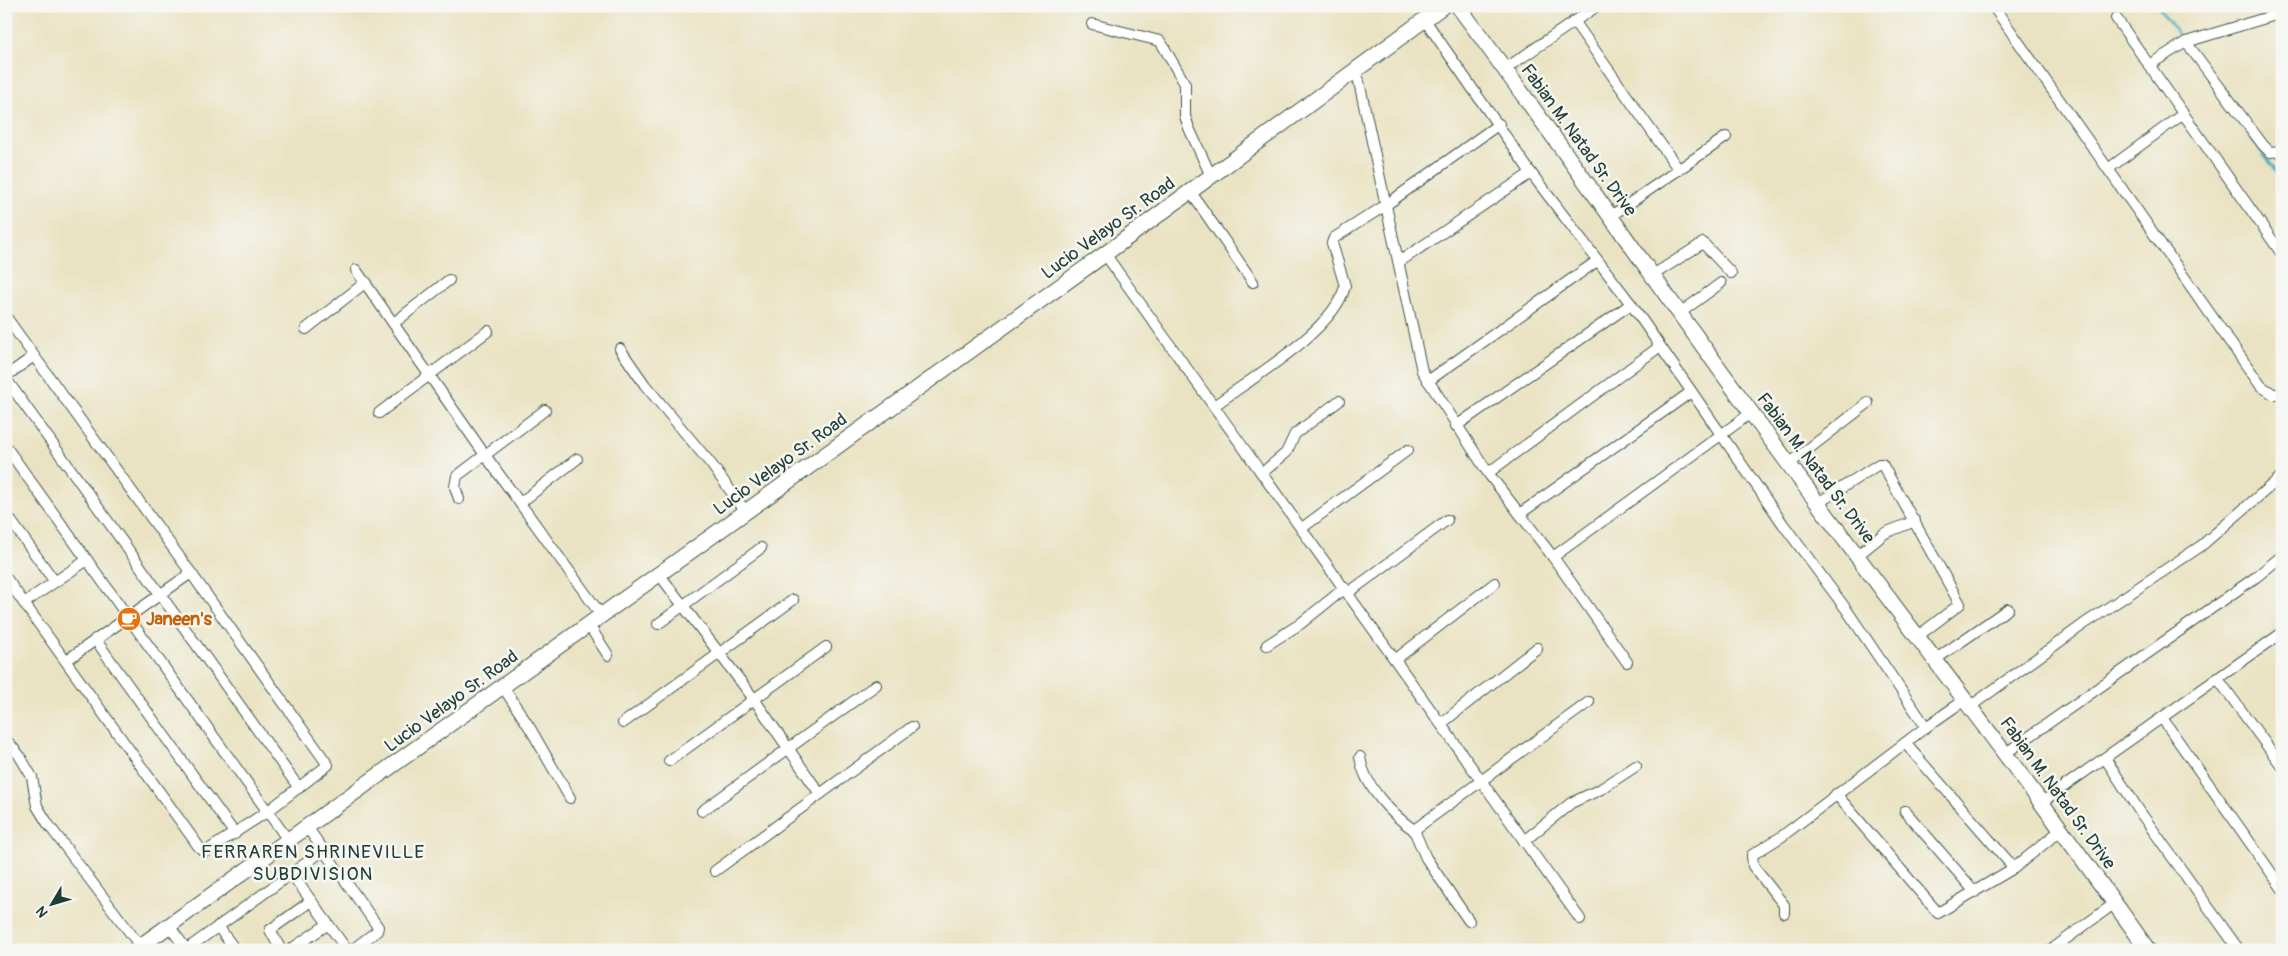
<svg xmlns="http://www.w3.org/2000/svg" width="2288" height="956" font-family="Pangolin,sans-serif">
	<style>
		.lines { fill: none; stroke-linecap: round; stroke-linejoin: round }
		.stream { stroke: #46b0c5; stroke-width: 2.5 }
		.street-casing { stroke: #3d5649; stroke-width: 12 }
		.secondary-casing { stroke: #3d5649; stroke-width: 17 }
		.street { stroke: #fff; stroke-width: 10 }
		.secondary { stroke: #fff; stroke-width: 15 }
		.labels { text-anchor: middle; stroke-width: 5; stroke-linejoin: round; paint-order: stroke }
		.street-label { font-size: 18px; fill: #1f3d34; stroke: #f6f6f2 }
		.food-label { font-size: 18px; font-weight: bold; fill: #c56008; stroke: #f6f6f2; text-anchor: start }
		.neighbourhood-label { font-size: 19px; letter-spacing: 1px; fill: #1f3d34; stroke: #f6f6f2 }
	</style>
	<rect width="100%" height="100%" fill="#f6f6f2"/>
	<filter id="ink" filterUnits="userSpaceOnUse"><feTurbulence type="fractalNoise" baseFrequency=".02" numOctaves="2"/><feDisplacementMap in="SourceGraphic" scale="10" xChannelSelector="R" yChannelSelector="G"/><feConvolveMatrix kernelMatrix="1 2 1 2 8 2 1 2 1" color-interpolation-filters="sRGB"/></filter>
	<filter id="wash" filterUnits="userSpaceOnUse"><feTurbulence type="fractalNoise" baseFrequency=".0096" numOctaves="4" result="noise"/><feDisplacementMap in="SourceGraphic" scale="20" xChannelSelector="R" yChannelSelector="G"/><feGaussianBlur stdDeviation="1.12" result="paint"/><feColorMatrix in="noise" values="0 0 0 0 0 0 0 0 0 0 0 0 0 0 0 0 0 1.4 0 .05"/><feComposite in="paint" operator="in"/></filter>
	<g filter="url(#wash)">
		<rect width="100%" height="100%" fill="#eae3c3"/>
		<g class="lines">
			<g class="stream">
				<polyline points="2158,6 2183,41"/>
				<polyline points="6,9 10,6"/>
				<polyline points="2248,133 2282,181"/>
			</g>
		</g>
	</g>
	<g filter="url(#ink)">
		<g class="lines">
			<g class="street-casing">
				<g id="street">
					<polyline points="1993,6 2108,169"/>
					<polyline points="2116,18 2282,254"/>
					<polyline points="1425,20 1531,173 1631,304 1783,524 1846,609 1926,727"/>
					<polyline points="1574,21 1679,170"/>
					<polyline points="1092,24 1160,41 1162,44 1185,84 1185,116 1189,128 1211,176"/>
					<polyline points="2186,42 2263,145 2270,152 2282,151"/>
					<polyline points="2149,65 2186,42 2282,13"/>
					<polyline points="1356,68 1422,371 1488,473 1553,557 1627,662"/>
					<polyline points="1505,69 1597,6"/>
					<polyline points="2183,114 2108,169 2261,386 2273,394 2282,394"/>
					<polyline points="1190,191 1253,282"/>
					<polyline points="1611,216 1726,137"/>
					<polyline points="1105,254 1580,919"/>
					<polyline points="1399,262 1531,173"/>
					<polyline points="356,270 485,455 601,615"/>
					<polyline points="1653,275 1703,243 1731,273"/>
					<polyline points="1680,313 1721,283"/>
					<polyline points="6,317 34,356 6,376"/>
					<polyline points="394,323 449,280"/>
					<polyline points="306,329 366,282"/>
					<polyline points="620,349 645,385 711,464 746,512"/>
					<polyline points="34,356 191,573 67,660"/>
					<polyline points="6,379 299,788"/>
					<polyline points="1428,381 1597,261"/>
					<path d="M1214,406C1250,379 1335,330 1345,286L1332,243L1334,238L1386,205L1499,124"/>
					<polyline points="379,413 488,331"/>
					<polyline points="1456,426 1631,304"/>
					<polyline points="6,447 288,840"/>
					<polyline points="1789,464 1868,403"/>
					<polyline points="1262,473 1286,453 1295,434 1339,401"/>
					<polyline points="1488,473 1659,347"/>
					<polyline points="459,499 455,487 457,476 545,410"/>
					<polyline points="520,503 577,459"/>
					<polyline points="1818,503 1879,464 1882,464 1960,604 1918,636"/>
					<polyline points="1521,513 1691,392"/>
					<polyline points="6,514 55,582"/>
					<polyline points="1302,528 1408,450"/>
					<polyline points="1858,555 1885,533 1915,521"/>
					<polyline points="1553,557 1751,413"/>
					<polyline points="659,574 754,699 820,794"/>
					<polyline points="6,578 199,847 205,852 268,811 328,765 191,573"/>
					<polyline points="1348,593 1447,520"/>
					<polyline points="24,603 87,560"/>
					<polyline points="588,624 608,655"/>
					<polyline points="658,624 761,548"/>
					<polyline points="95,639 235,834"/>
					<polyline points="1267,645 1300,624 1345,588"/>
					<polyline points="1396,659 1495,583"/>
					<polyline points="1936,659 2008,609"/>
					<polyline points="2218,679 2282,766"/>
					<polyline points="503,687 530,728 570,798"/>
					<polyline points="1971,706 2084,624 2201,546 2282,476"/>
					<polyline points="2162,718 2282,888"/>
					<polyline points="623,723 793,600"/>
					<polyline points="1442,723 1537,648"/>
					<polyline points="6,740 19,755 32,777 37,806 48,824 140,946"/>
					<polyline points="1905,743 2014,868"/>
					<polyline points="2006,753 2256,577 2282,556"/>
					<path d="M1360,757C1364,786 1391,814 1414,830"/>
					<polyline points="2105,758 2140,812 2239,950"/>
					<polyline points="669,761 826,647"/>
					<polyline points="1836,794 1938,913 2014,868 2062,829"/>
					<polyline points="2042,802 2282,633"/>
					<polyline points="702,811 876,685"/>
					<polyline points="1905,811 1975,892"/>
					<polyline points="307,827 378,927 377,931 352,950"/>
					<polyline points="1524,841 1571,803 1601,789 1636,766"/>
					<polyline points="715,871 912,727"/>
					<polyline points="291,873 347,950"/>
					<polyline points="1784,913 1784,905 1753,866 1752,855 1781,837 1926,727 1966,699"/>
					<polyline points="1469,921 1426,858 1414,830 1589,702"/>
					<polyline points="169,926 187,950"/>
					<polyline points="218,926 235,950"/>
					<polyline points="187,949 324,850"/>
					<polyline points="281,950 270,930 311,901"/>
					<polyline points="290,950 328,924"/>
					<polyline points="2051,950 2115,903"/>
				</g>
			</g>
			<g class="secondary-casing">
				<g id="secondary">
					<path d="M1458,6C1558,140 1652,277 1750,411C1881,592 2019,767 2148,950"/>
					<polyline points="135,950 1105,254 1443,6"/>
				</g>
			</g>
			<use href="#street" class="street"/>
			<use href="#secondary" class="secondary"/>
		</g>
	</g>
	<defs>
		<g id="cafe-disc" transform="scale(1.25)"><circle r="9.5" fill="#e8710a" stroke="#f6f6f2"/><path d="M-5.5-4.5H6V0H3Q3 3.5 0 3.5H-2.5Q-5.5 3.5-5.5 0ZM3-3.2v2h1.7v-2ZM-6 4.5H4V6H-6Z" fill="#fff"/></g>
	</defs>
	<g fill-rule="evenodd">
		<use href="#cafe-disc" x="129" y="619"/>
	</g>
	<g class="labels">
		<g class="street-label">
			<text transform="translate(1579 140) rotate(54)" y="6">Fabian M. Natad Sr. Drive</text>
			<text transform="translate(1108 228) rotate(-36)" y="6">Lucio Velayo Sr. Road</text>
			<text transform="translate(780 464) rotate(-36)" y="6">Lucio Velayo Sr. Road</text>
			<text transform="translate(1816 468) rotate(53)" y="6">Fabian M. Natad Sr. Drive</text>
			<text transform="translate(451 701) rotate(-36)" y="6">Lucio Velayo Sr. Road</text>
			<text transform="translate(2058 793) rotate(54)" y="6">Fabian M. Natad Sr. Drive</text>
		</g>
		<g class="food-label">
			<text x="146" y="625">Janeen's</text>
		</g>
		<g class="neighbourhood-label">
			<text x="313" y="858">FERRAREN SHRINEVILLE<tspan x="313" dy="22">SUBDIVISION</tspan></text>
		</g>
	</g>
	<rect width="2288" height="956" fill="none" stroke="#f6f6f2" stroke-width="25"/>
	<g transform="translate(52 904) rotate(232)" stroke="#f6f6f2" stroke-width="4" paint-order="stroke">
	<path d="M0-4L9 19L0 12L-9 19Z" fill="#1f3d34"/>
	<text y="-8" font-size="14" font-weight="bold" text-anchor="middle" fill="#1f3d34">N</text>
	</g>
</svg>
